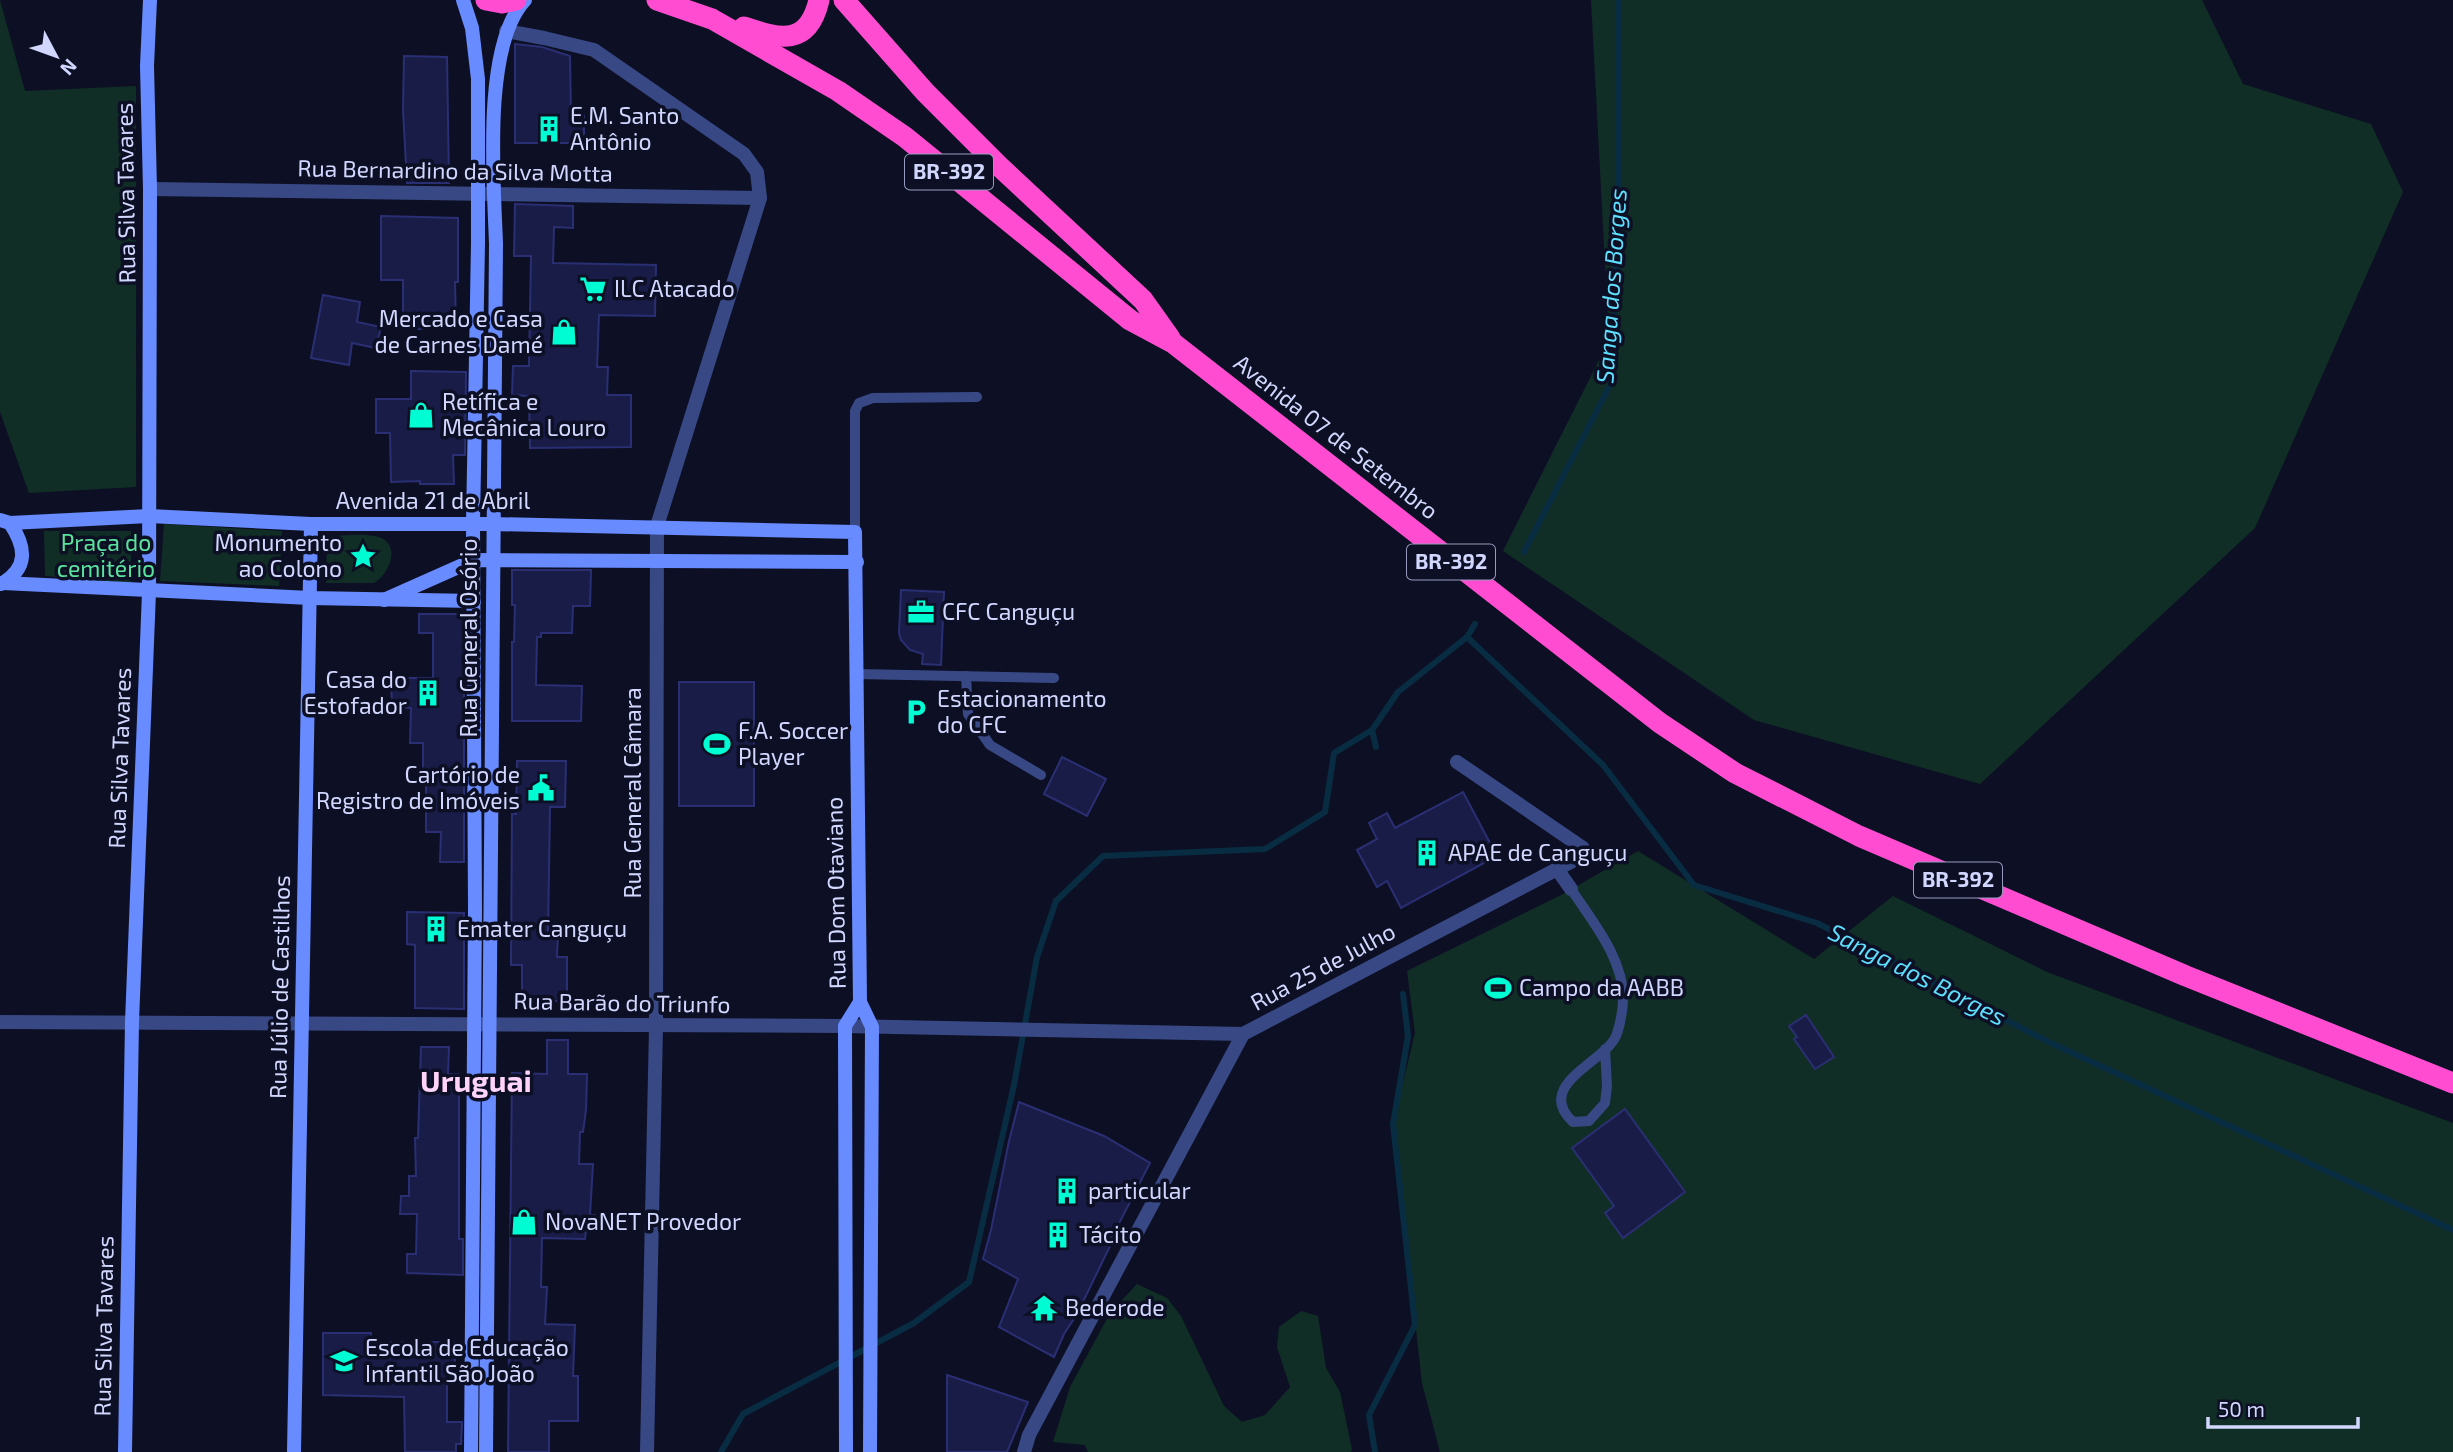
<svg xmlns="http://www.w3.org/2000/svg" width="2453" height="1452" font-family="'Exo 2',sans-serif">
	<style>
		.green { fill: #102e25 }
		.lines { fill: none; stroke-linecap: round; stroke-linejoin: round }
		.stream { stroke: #082d43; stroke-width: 6 }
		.building { fill: #191c46; stroke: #2a2f73; stroke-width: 2 }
		.lane { stroke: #374885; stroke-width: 10 }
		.street { stroke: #374885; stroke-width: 14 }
		.secondary { stroke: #688bff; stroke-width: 14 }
		.highway { stroke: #ff4cd0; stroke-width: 21 }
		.labels { text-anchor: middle; stroke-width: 7; stroke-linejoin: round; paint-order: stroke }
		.shield { fill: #0d1024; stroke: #969bbd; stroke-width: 2 }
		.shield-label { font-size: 21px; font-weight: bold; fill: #d1d7ff }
		.poi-label { font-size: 23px; fill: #d1d7ff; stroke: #0d1024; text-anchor: start }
		.street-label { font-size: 23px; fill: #d1d7ff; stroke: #0d1024 }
		.park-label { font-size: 23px; fill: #59e39c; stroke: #0d1024 }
		.water-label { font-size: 24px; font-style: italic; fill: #5fdfff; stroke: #0d1024 }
		.district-label { font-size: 30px; font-weight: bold; fill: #ffd3fa; stroke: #0d1024 }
	</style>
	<rect width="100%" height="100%" fill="#0d1024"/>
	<g class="green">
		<polygon points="0,0 25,91 136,86 136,487 29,493 0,412"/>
		<polygon points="1591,0 2202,0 2243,84 2371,124 2403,192 2255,528 1980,784 1754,720 1503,551 1609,340"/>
		<polygon points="164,524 282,531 279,586 160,581"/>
		<polygon points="44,531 131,531 131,583 45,576"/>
		<path d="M327,536C342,536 359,533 374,536C402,540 392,572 374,583H326Z"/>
		<polygon points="1638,851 1814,959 1893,896 2047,972 2453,1123 2453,1452 1440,1452 1422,1383 1393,1124 1415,1033 1407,971 1563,894"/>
		<polygon points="1137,1284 1167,1298 1181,1316 1224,1406 1242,1422 1265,1415 1290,1387 1277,1347 1279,1327 1301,1311 1318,1316 1326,1368 1340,1392 1352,1449 1351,1452 1088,1452 1085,1445 1053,1442 1070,1387 1110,1313"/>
	</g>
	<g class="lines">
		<g class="stream">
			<polyline points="1524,552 1610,385 1619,230 1619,0"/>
			<polyline points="1475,624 1467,637 1603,765 1694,885 1817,923 2049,1042 2453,1230"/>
			<polyline points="1376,747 1372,730 1398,692 1467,637"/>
			<polyline points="721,1452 743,1414 914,1323 969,1282 1014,1085 1037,957 1056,901 1103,856 1265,849 1325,812 1334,753 1372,730"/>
			<polyline points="1375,1452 1369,1415 1415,1325 1393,1124 1408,1036 1403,994"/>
		</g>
	</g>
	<g class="building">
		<polygon points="515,44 542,47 570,56 571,116 584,116 584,143 515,143"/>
		<polygon points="404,56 447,57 449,183 407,183 403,110"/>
		<polygon points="515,204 573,206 573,228 554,227 553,263 656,265 655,316 599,315 597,367 608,367 607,395 631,395 631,447 530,448 529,396 512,395 513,366 529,366 531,256 514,256"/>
		<polygon points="381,216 458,218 458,282 455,282 456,329 403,329 403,280 381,280"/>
		<polygon points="323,295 360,302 357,322 381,327 376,348 352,343 349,365 311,358"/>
		<polygon points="411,371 466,372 465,455 453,455 454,484 420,484 420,481 391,482 390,433 376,433 376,399 411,399"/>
		<polygon points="512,570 591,570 590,606 573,606 572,633 541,633 541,637 537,637 536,685 582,686 581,721 512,721 512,642 514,642 515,605 512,605"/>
		<polygon points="901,590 944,592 941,665 922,664 923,654 910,650 901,640 899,633"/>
		<polygon points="419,614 464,614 464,862 440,862 441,832 426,832 426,780 423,780 423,743 410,743 411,708 392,707 391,678 433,678 433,633 419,633"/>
		<rect x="679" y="682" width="75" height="124"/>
		<polygon points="1062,757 1106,779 1087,816 1044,794"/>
		<polygon points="517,761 566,761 565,807 550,807 548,932 558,932 557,957 567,957 567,1001 522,1001 522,965 511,965 512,814 516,814"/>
		<polygon points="1463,792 1497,856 1401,908 1387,881 1377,887 1357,850 1377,839 1369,823 1387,813 1395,828"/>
		<polygon points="407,912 464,913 464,1009 415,1008 415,945 407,944"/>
		<polygon points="1806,1015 1834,1057 1815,1069 1794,1039 1797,1037 1789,1026"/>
		<polygon points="547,1040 568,1040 568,1074 587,1074 586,1110 583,1132 580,1132 579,1164 593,1164 590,1215 595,1215 595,1231 586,1231 585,1239 542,1238 541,1287 547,1287 545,1324 575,1325 573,1376 578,1376 578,1421 549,1421 549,1452 508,1452 512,1073 547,1074"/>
		<polygon points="421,1047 449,1047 448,1074 459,1074 459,1239 463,1239 463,1275 407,1273 407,1254 416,1254 417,1214 400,1214 401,1196 409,1196 409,1176 416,1176 415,1138 418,1138"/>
		<polygon points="1019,1102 1104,1136 1150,1163 1111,1239 1113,1240 1077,1314 1064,1334 1054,1357 999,1327 1018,1279 983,1259 991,1230 1009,1141"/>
		<polygon points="1625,1109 1685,1192 1623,1238 1605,1213 1614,1206 1572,1148"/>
		<polygon points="323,1333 371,1333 371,1342 455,1342 455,1381 447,1381 447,1422 462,1422 461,1444 456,1444 456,1452 405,1452 404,1397 323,1395"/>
		<polygon points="947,1375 1028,1402 1007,1452 947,1452"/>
	</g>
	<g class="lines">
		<g class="lane">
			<polyline points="855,532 855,411 859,403 873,398 977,397"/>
			<polyline points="857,674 1054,678"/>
			<polyline points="966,676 968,714 990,745 1041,775"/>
			<path d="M1571,889C1592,921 1624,959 1623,999C1623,1009 1620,1026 1616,1036C1605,1062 1533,1085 1573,1122L1589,1121L1605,1103L1607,1086L1605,1049"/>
		</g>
		<g class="street">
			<polyline points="506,31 544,38 594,50 744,154 757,172 760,198 657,526 656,1027 647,1452"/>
			<polyline points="150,189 760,198"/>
			<polyline points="1557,869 1571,889"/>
			<polyline points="0,1022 845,1026 1243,1034"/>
			<polyline points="1024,1452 1029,1435 1243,1034 1582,856 1584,853 1583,848 1457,762"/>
		</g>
		<g class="secondary">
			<polyline points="463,0 472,28 478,79 478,243 473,524 475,909 471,1452"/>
			<path d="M0,520L10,523C26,547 29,568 1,584"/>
			<polyline points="10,523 149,516 311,524 493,524 855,532 860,1002 872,1027 870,1452"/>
			<polyline points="3,583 310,598 474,601"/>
			<polyline points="384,600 474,560 857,562"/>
			<polyline points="125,1452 132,1022 149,592 150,189 147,66 150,0"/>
			<polyline points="294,1452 311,524"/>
			<path d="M486,1452L496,244C494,183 482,46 525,0"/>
			<polyline points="846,1452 845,1026 860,1002"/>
		</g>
		<g class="highway">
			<polyline points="486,0 502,3 516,0"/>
			<polyline points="657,0 712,19 838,91 905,137 1130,320 1173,343 1660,723 1735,773 1859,836 2186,976 2453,1083"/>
			<polyline points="844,0 925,92 999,166 1143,300 1170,338"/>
			<path d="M744,27C780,39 808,47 819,0"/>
		</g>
	</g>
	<defs>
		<g id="building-bare" transform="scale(2.1)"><path d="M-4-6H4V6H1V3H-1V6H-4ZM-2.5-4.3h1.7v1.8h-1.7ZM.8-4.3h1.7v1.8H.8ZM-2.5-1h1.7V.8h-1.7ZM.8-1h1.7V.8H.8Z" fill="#00fcd3" stroke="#0d1024" stroke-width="2.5" paint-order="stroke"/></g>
		<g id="supermarket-bare" transform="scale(2.1)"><path d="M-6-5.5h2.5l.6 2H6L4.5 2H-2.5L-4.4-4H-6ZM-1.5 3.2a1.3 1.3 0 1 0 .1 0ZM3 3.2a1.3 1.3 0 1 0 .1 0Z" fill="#00fcd3" stroke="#0d1024" stroke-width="2.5" paint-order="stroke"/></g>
		<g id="shop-bare" transform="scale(2.1)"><path d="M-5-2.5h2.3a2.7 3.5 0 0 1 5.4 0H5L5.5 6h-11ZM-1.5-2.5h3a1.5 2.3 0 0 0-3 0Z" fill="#00fcd3" stroke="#0d1024" stroke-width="2.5" paint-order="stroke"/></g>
		<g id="sight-bare" transform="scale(2.1)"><path d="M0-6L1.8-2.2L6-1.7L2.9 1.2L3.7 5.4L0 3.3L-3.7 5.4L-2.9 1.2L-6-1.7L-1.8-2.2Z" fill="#00fcd3" stroke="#0d1024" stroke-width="2.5" paint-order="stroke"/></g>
		<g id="office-bare" transform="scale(2.1)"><path d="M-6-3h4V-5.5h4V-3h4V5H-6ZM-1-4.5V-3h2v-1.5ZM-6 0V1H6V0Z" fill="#00fcd3" stroke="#0d1024" stroke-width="2.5" paint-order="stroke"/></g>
		<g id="parking-bare" transform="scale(2.1)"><path d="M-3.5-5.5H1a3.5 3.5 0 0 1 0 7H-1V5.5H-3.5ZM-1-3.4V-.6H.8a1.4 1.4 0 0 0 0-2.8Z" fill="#00fcd3" stroke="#0d1024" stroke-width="2.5" paint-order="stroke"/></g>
		<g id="stadium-bare" transform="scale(2.1)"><path d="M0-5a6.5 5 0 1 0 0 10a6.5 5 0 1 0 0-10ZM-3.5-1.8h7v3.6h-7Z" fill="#00fcd3" stroke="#0d1024" stroke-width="2.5" paint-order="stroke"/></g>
		<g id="civic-bare" transform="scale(2.1)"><path d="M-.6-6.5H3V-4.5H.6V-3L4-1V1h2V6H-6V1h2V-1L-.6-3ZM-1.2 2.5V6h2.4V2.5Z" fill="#00fcd3" stroke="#0d1024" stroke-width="2.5" paint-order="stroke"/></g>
		<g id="temple-bare" transform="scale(2.1)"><path d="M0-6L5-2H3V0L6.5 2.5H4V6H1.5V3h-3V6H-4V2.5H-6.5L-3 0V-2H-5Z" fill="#00fcd3" stroke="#0d1024" stroke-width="2.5" paint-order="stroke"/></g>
		<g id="school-bare" transform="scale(2.1)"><path d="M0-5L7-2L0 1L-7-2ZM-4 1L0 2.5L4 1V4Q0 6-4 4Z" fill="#00fcd3" stroke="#0d1024" stroke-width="2.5" paint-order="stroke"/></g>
	</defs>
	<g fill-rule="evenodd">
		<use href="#building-bare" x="549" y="129"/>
		<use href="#supermarket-bare" x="593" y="289"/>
		<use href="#shop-bare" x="564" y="332"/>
		<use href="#shop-bare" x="421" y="415"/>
		<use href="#sight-bare" x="363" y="556"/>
		<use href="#office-bare" x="921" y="612"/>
		<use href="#building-bare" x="428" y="693"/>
		<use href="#parking-bare" x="916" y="712"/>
		<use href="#stadium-bare" x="717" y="744"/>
		<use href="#civic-bare" x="541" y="788"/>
		<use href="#building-bare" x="1427" y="853"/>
		<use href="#building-bare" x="436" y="929"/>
		<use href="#stadium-bare" x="1498" y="988"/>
		<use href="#building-bare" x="1067" y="1191"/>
		<use href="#shop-bare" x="524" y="1222"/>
		<use href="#building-bare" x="1058" y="1235"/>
		<use href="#temple-bare" x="1044" y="1308"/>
		<use href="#school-bare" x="344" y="1361"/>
	</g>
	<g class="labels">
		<g class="shield">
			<rect x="905" y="154.5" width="88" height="35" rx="5"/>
			<rect x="1407" y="544.5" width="88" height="35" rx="5"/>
			<rect x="1914" y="862.5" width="88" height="35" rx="5"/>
		</g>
		<g class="shield-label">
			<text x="949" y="179">BR-392</text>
			<text x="1451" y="569">BR-392</text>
			<text x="1958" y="887">BR-392</text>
		</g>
		<g class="poi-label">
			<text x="570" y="124">E.M. Santo<tspan x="570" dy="26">Antônio</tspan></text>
			<text x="614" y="297">ILC Atacado</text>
			<text x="543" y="327" text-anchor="end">Mercado e Casa<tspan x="543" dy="26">de Carnes Damé</tspan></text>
			<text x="442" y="410">Retífica e<tspan x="442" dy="26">Mecânica Louro</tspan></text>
			<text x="342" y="551" text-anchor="end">Monumento<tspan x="342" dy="26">ao Colono</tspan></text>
			<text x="942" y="620">CFC Canguçu</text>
			<text x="407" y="688" text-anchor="end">Casa do<tspan x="407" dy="26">Estofador</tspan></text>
			<text x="937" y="707">Estacionamento<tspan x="937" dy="26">do CFC</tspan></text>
			<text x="738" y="739">F.A. Soccer<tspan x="738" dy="26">Player</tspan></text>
			<text x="520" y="783" text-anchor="end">Cartório de<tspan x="520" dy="26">Registro de Imóveis</tspan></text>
			<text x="1448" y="861">APAE de Canguçu</text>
			<text x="457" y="937">Emater Canguçu</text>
			<text x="1519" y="996">Campo da AABB</text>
			<text x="1088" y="1199">particular</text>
			<text x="545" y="1230">NovaNET Provedor</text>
			<text x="1079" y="1243">Tácito</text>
			<text x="1065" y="1316">Bederode</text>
			<text x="365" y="1356">Escola de Educação<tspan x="365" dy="26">Infantil São João</tspan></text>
		</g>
		<g class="street-label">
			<text transform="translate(455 171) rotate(1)" y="8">Rua Bernardino da Silva Motta</text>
			<text transform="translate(126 193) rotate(-91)" y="8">Rua Silva Tavares</text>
			<text transform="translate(1336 437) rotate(38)" y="8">Avenida 07 de Setembro</text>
			<text x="433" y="509">Avenida 21 de Abril</text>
			<text transform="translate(469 638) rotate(-90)" y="8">Rua General Osório</text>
			<text transform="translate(120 758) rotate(-88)" y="8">Rua Silva Tavares</text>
			<text transform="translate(633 793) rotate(-90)" y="8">Rua General Câmara</text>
			<text transform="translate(836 893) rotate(-91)" y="8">Rua Dom Otaviano</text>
			<text transform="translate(1323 967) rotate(-28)" y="8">Rua 25 de Julho</text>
			<text transform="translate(280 987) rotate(-89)" y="8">Rua Júlio de Castilhos</text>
			<text transform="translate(622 1003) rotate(1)" y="8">Rua Barão do Triunfo</text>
			<text transform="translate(104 1326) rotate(-89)" y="8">Rua Silva Tavares</text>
		</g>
		<g class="park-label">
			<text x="106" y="551">Praça do<tspan x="106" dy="26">cemitério</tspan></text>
		</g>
		<g class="water-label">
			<text transform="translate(1612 286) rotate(-86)" y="8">Sanga dos Borges</text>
			<text transform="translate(1917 975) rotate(27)" y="8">Sanga dos Borges</text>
		</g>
		<g class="district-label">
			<text x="476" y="1092">Uruguai</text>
		</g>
	</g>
	<g transform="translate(56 56) rotate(131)" stroke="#0d1024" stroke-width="5" paint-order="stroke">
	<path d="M0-5L12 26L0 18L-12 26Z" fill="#d1d7ff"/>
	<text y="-10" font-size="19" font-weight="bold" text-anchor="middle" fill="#d1d7ff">N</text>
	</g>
	<path d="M2208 1417v10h150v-10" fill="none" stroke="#d1d7ff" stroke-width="3.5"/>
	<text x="2218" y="1417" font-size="21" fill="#d1d7ff" stroke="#0d1024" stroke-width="5" paint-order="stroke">50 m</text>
</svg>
